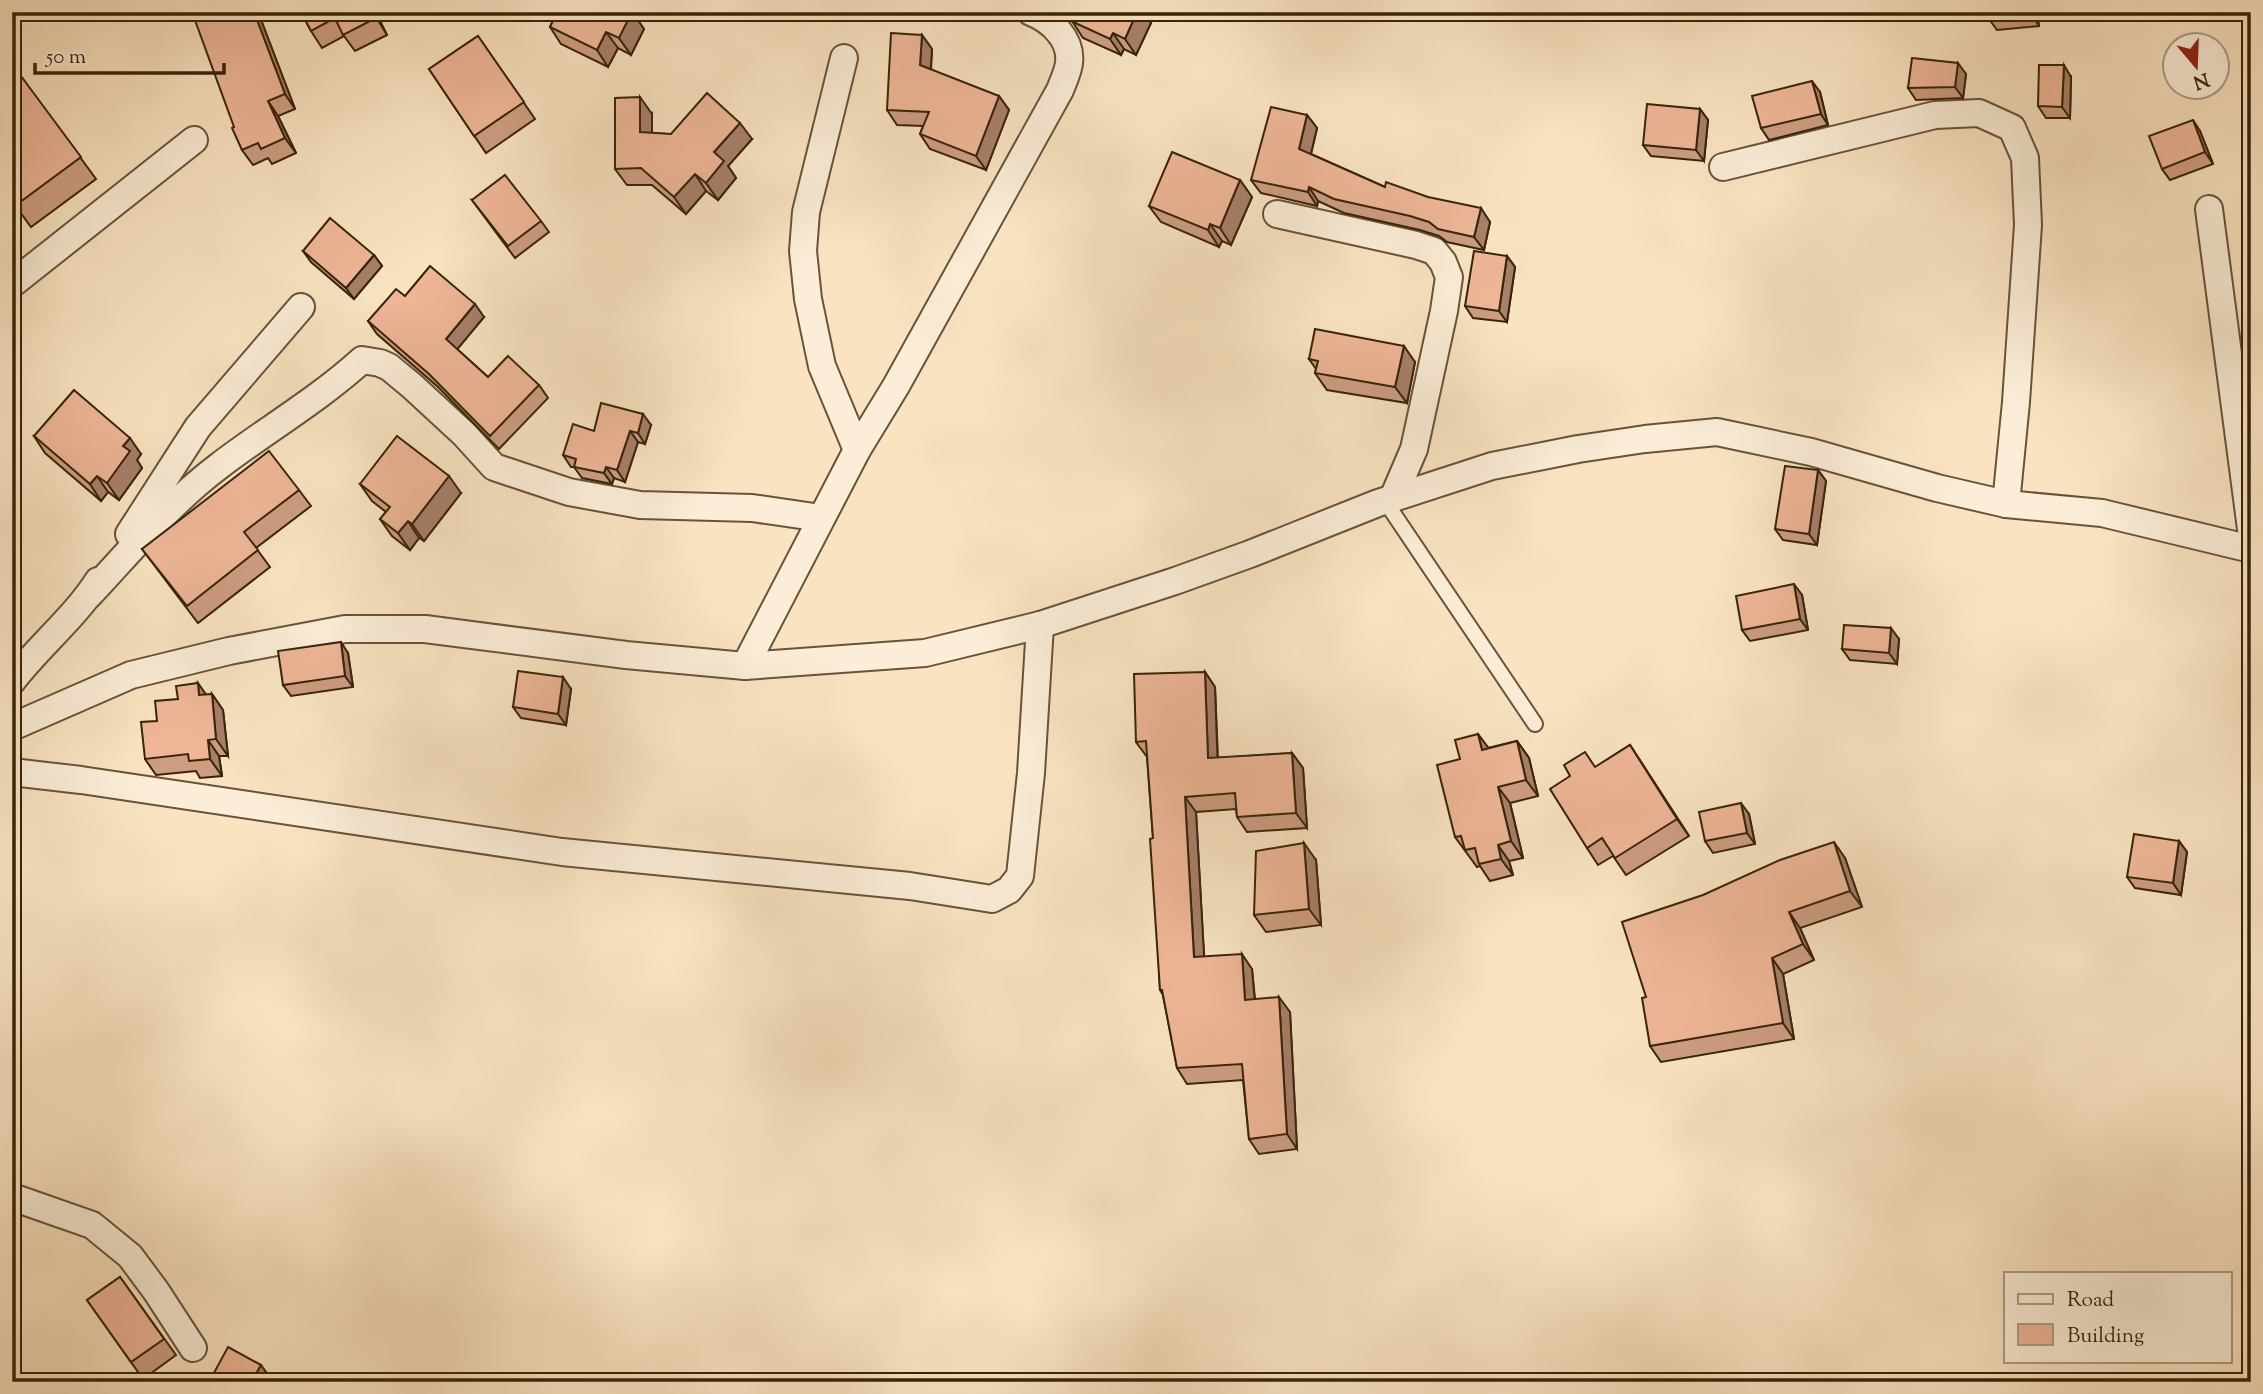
<svg xmlns="http://www.w3.org/2000/svg" width="2263" height="1394" font-family="'Sorts Mill Goudy',serif">
	<style>
		.lines { fill: none; stroke-linecap: round; stroke-linejoin: round }
		.lane-casing { stroke: #685338; stroke-width: 18 }
		.street-casing { stroke: #685338; stroke-width: 30 }
		.lane { stroke: #fbedd7; stroke-width: 14 }
		.street { stroke: #fbedd7; stroke-width: 26 }
		.wall { fill: #cd9d82; stroke: #38230a; stroke-width: 2 }
		.shaded-wall { fill: #a77f6a; stroke: #38230a; stroke-width: 2 }
		.building { fill: #eeb697; stroke: #38230a; stroke-width: 2 }
	</style>
	<rect width="100%" height="100%" fill="#f9e3c1"/>
	<filter id="stains"><feTurbulence type="fractalNoise" baseFrequency=".00286" numOctaves="4"/><feColorMatrix values="0 0 0 0 .2 0 0 0 0 .09 0 0 0 0 .02 0 0 0 .5 -.17"/></filter>
	<radialGradient id="worn" r=".72"><stop offset=".6" stop-color="#630" stop-opacity="0"/><stop offset="1" stop-color="#630" stop-opacity=".3"/></radialGradient>
	<g class="lines">
		<g class="lane-casing">
			<polyline id="lane" points="1385,501 1535,724"/>
		</g>
		<g class="street-casing">
			<g id="street">
				<polyline points="844,58 806,212 803,251 808,299 822,366 857,450"/>
				<polyline points="1723,167 1935,115 1979,113 2012,128 2025,158 2028,225 2016,402 2006,504"/>
				<polyline points="2209,209 2251,529"/>
				<polyline points="1277,214 1416,245 1434,251 1443,262 1449,277 1444,311 1414,449 1393,498"/>
				<polyline points="12,284 194,140"/>
				<polyline points="129,534 198,427 301,307"/>
				<path d="M89,595C131,550 170,503 219,466C266,430 318,400 362,360L380,363L389,367L412,386L464,434L494,467L569,492L640,505L752,508L821,518"/>
				<path d="M745,666L857,450L896,386L1060,90C1063,82 1068,72 1069,63C1072,39 1051,20 1031,12"/>
				<path d="M12,681C39,646 75,617 98,581"/>
				<polyline points="12,727 131,675 229,651 345,629 425,629 626,655 745,666 925,653 1040,625 1175,581 1250,554 1378,503 1492,466 1578,449 1645,439 1717,432 1811,452 1937,488 2006,504 2102,513 2251,549"/>
				<polyline points="12,772 81,780 562,852 910,886 992,899 1009,890 1020,876 1031,773 1040,625"/>
				<polyline points="12,1197 92,1225 130,1256 156,1291 193,1348"/>
			</g>
		</g>
		<use href="#lane" class="lane"/>
		<use href="#street" class="street"/>
	</g>
	<g class="wall">
		<polygon points="258,12 295,109 278,116 296,153 272,164 268,158 253,165 242,150 234,127"/>
		<polygon points="301,12 392,12 379,19 387,35 355,51 344,36 322,48 311,31"/>
		<polygon points="557,12 637,12 635,16 644,29 631,55 618,48 608,67 561,44 550,27"/>
		<polygon points="1059,12 1149,12 1146,17 1151,23 1136,55 1124,49 1121,55 1083,38 1072,21"/>
		<polygon points="2037,12 2039,26 1997,30 1989,19"/>
		<polygon points="922,35 932,49 931,70 999,96 1009,110 986,170 930,149 920,134 923,126 897,125 887,110"/>
		<polygon points="478,36 535,119 486,153 429,69"/>
		<polygon points="12,64 96,179 31,227 12,201"/>
		<polygon points="1966,74 1963,98 1916,100 1908,88"/>
		<polygon points="2071,77 2070,118 2046,118 2038,106"/>
		<polygon points="1820,92 1828,125 1769,140 1761,128"/>
		<polygon points="1700,109 1708,120 1704,161 1651,156 1643,145"/>
		<polygon points="652,114 652,133 752,139 728,166 736,178 718,200 706,191 686,214 652,185 627,185 615,169"/>
		<polygon points="1307,115 1317,128 1311,154 1385,187 1490,222 1484,250 1447,242 1439,236 1420,230 1344,213 1318,201 1317,206 1261,193 1251,180"/>
		<polygon points="2200,131 2213,164 2170,180 2162,169"/>
		<polygon points="1240,180 1252,197 1231,245 1222,241 1219,247 1161,222 1149,206"/>
		<polygon points="472,200 541,221 549,232 515,258"/>
		<polygon points="303,251 374,255 382,266 354,299 311,262"/>
		<polygon points="1507,256 1515,267 1507,322 1473,318 1465,306"/>
		<polygon points="405,296 484,317 457,349 488,377 539,385 548,398 499,449 438,387 377,334 368,321"/>
		<polygon points="1309,359 1415,362 1407,403 1327,390 1315,373 1316,369"/>
		<polygon points="651,425 645,444 638,442 625,482 614,478 612,484 582,478 574,467 571,467 563,455 594,431"/>
		<polygon points="34,436 141,454 137,460 142,468 119,500 108,492 101,501 45,453"/>
		<polygon points="1818,470 1826,481 1817,545 1783,540 1775,529"/>
		<polygon points="360,484 461,493 424,541 419,538 410,550 392,536 380,519 386,512 372,501"/>
		<polygon points="299,490 311,506 256,548 270,567 198,623 142,549"/>
		<polygon points="1802,595 1808,630 1750,641 1742,630"/>
		<polygon points="1899,639 1897,664 1850,660 1842,649"/>
		<polygon points="348,653 353,687 291,696 283,685"/>
		<polygon points="1205,672 1215,687 1218,758 1292,753 1303,768 1307,828 1247,832 1237,817 1236,809 1196,812 1204,957 1252,969 1255,999 1290,1012 1297,1149 1259,1154 1249,1139 1243,1080 1187,1084 1177,1068 1163,995 1160,990 1153,838 1147,757 1136,742"/>
		<polygon points="571,689 566,725 521,718 513,707"/>
		<polygon points="212,694 223,710 228,756 219,756 222,776 200,778 196,771 156,775 145,759 157,721 178,699"/>
		<polygon points="1478,734 1488,748 1517,741 1529,758 1538,796 1510,803 1523,858 1509,861 1513,875 1490,881 1480,866 1477,867 1455,837 1460,759"/>
		<polygon points="1630,745 1689,836 1626,875 1613,856 1598,865 1587,848 1596,767"/>
		<polygon points="1749,814 1755,844 1713,853 1705,841"/>
		<polygon points="2179,841 2187,852 2181,895 2135,888 2127,877"/>
		<polygon points="1845,858 1862,907 1800,928 1814,960 1783,974 1794,1039 1661,1062 1650,1046 1646,997"/>
		<polygon points="1316,860 1321,925 1266,932 1254,915"/>
		<polygon points="120,1277 176,1355 143,1379 87,1300"/>
	</g>
	<g class="shaded-wall">
		<polygon points="254,12 258,12 295,109 285,94"/>
		<polygon points="373,12 374,12 379,19 387,35"/>
		<polygon points="624,12 637,12 635,16 644,29 631,55 619,38"/>
		<polygon points="1137,12 1149,12 1146,17 1151,23 1136,55 1125,39"/>
		<polygon points="2031,12 2037,12 2039,26 2031,14"/>
		<polygon points="606,32 618,48 608,67 597,50"/>
		<polygon points="1113,33 1124,49 1121,55 1110,39"/>
		<polygon points="922,35 932,49 930,80 920,65"/>
		<polygon points="1958,63 1966,74 1963,98 1955,87"/>
		<polygon points="2064,65 2071,77 2070,118 2062,107"/>
		<polygon points="1812,81 1820,92 1828,125 1821,114"/>
		<polygon points="999,96 1009,110 986,170 976,156"/>
		<polygon points="640,97 652,114 652,149 640,132"/>
		<polygon points="268,101 278,116 296,153 285,138"/>
		<polygon points="1700,109 1708,120 1704,161 1696,150"/>
		<polygon points="1307,115 1317,128 1309,162 1299,149"/>
		<polygon points="2193,120 2200,131 2213,164 2205,152"/>
		<polygon points="740,123 752,139 728,166 736,178 718,200 706,183 714,152"/>
		<polygon points="695,174 706,191 686,214 674,197"/>
		<polygon points="1240,180 1252,197 1231,245 1220,228"/>
		<polygon points="1309,187 1318,201 1317,206 1308,192"/>
		<polygon points="1481,208 1490,222 1484,250 1474,237"/>
		<polygon points="1210,224 1222,241 1219,247 1208,230"/>
		<polygon points="374,255 382,266 354,299 346,288"/>
		<polygon points="1507,256 1515,267 1507,322 1499,311"/>
		<polygon points="475,304 484,317 455,352 446,339"/>
		<polygon points="1404,346 1415,362 1407,403 1395,387"/>
		<polygon points="643,414 651,425 645,444 638,433"/>
		<polygon points="630,431 638,442 625,482 617,470"/>
		<polygon points="130,438 141,454 137,460 142,468 119,500 107,483 123,446"/>
		<polygon points="606,467 614,478 612,484 604,473"/>
		<polygon points="1818,470 1826,481 1817,545 1809,534"/>
		<polygon points="97,476 108,492 101,501 90,484"/>
		<polygon points="449,476 461,493 424,541 412,524"/>
		<polygon points="408,521 419,538 410,550 398,533"/>
		<polygon points="1794,584 1802,595 1808,630 1800,619"/>
		<polygon points="1891,628 1899,639 1897,664 1889,653"/>
		<polygon points="341,642 348,653 353,687 345,676"/>
		<polygon points="1205,672 1215,687 1218,774 1208,758"/>
		<polygon points="563,677 571,689 566,725 558,714"/>
		<polygon points="198,683 210,700 199,695"/>
		<polygon points="212,694 223,710 228,756 216,739"/>
		<polygon points="1478,734 1490,750 1482,750"/>
		<polygon points="208,740 219,756 222,776 210,759"/>
		<polygon points="1517,741 1529,758 1538,796 1526,780"/>
		<polygon points="1630,745 1641,762 1689,836 1677,819"/>
		<polygon points="1292,753 1303,768 1307,828 1296,813"/>
		<polygon points="1498,787 1510,803 1523,858 1511,841"/>
		<polygon points="1185,797 1196,812 1205,972 1194,957"/>
		<polygon points="1741,803 1749,814 1755,844 1747,833"/>
		<polygon points="2179,841 2187,852 2181,895 2173,883"/>
		<polygon points="1834,842 1845,858 1862,907 1850,891"/>
		<polygon points="1304,843 1316,860 1321,925 1309,909"/>
		<polygon points="1498,845 1509,861 1513,875 1501,859"/>
		<polygon points="1789,912 1800,928 1814,960 1803,944"/>
		<polygon points="1242,954 1252,969 1256,1015 1245,1000"/>
		<polygon points="1772,958 1783,974 1794,1039 1783,1023"/>
		<polygon points="1279,997 1290,1012 1297,1149 1287,1134"/>
		<polygon points="261,1365 269,1376 265,1382 251,1382"/>
		<polygon points="12,1368 16,1373 18,1382 13,1382"/>
	</g>
	<g class="building">
		<polygon points="192,12 254,12 285,94 268,101 285,138 261,149 258,143 242,150 232,128 234,127"/>
		<polygon points="301,12 373,12 376,18 343,35 335,18 311,31"/>
		<polygon points="557,12 632,12 619,38 606,32 597,50 550,27"/>
		<polygon points="1070,12 1137,12 1125,39 1113,33 1110,39 1071,21 1075,14"/>
		<polygon points="1988,12 2031,12 2031,14 1989,19"/>
		<polygon points="891,33 922,35 920,65 999,96 976,156 920,134 929,112 887,110"/>
		<polygon points="478,36 524,102 474,136 429,69"/>
		<polygon points="1912,58 1958,63 1955,87 1908,88"/>
		<polygon points="12,64 81,157 16,205 12,200"/>
		<polygon points="2039,65 2064,65 2062,107 2038,106"/>
		<polygon points="1812,81 1821,114 1761,128 1752,96"/>
		<polygon points="707,93 740,123 714,152 724,161 706,183 695,174 674,197 641,168 615,169 615,98 640,97 640,132 671,134"/>
		<polygon points="1647,104 1700,109 1696,150 1643,145"/>
		<polygon points="1271,107 1307,115 1299,149 1385,187 1386,182 1428,197 1481,208 1474,237 1438,229 1429,222 1410,216 1334,199 1309,187 1308,192 1251,180"/>
		<polygon points="2193,120 2205,152 2162,169 2149,136"/>
		<polygon points="1172,152 1240,180 1220,228 1210,224 1208,230 1149,206"/>
		<polygon points="505,175 541,221 508,246 472,200"/>
		<polygon points="330,218 374,255 346,288 303,251"/>
		<polygon points="1474,251 1507,256 1499,311 1465,306"/>
		<polygon points="430,266 475,304 446,339 488,377 508,356 539,385 490,436 429,374 368,321 396,289 405,296"/>
		<polygon points="1315,329 1404,346 1395,387 1315,373 1318,361 1309,359"/>
		<polygon points="74,390 130,438 123,446 130,451 107,483 97,476 90,484 34,436"/>
		<polygon points="601,403 643,414 638,433 630,431 617,470 606,467 604,473 574,467 576,459 563,455 573,424 594,431"/>
		<polygon points="397,436 449,476 412,524 408,521 398,533 380,519 390,507 360,484"/>
		<polygon points="269,451 299,490 244,532 258,550 187,606 142,549"/>
		<polygon points="1785,466 1818,470 1809,534 1775,529"/>
		<polygon points="1794,584 1800,619 1742,630 1736,596"/>
		<polygon points="1844,625 1891,628 1889,653 1842,649"/>
		<polygon points="341,642 345,676 283,685 278,651"/>
		<polygon points="518,671 563,677 558,714 513,707"/>
		<polygon points="1205,672 1208,758 1292,753 1296,813 1237,817 1235,793 1185,797 1194,957 1242,954 1245,1000 1279,997 1287,1134 1249,1139 1242,1064 1177,1068 1162,990 1160,990 1150,839 1153,838 1146,741 1136,742 1134,674"/>
		<polygon points="198,683 199,695 212,694 216,739 208,740 210,759 189,761 188,754 145,759 141,722 157,721 155,701 178,699 176,686"/>
		<polygon points="1478,734 1482,750 1517,741 1526,780 1498,787 1511,841 1498,845 1501,859 1479,864 1475,848 1465,850 1461,836 1455,837 1437,765 1460,759 1455,740"/>
		<polygon points="1630,745 1677,819 1615,858 1602,838 1587,848 1550,789 1570,776 1564,765 1585,752 1595,767"/>
		<polygon points="1741,803 1747,833 1705,841 1699,812"/>
		<polygon points="2134,834 2179,841 2173,883 2127,877"/>
		<polygon points="1834,842 1850,891 1789,912 1803,944 1772,958 1783,1023 1650,1046 1642,998 1646,997 1622,922 1703,895 1780,860"/>
		<polygon points="1304,843 1309,909 1254,915 1256,851"/>
		<polygon points="120,1277 164,1339 131,1362 87,1300"/>
		<polygon points="228,1347 261,1365 251,1382 209,1382"/>
	</g>
	<rect width="2263" height="1394" fill="none" stroke="#f9e3c1" stroke-width="42"/>
	<rect x="14" y="14" width="2235" height="1366" fill="none" stroke="#38230a" stroke-width="3.5"/>
	<rect x="21" y="21" width="2221" height="1352" fill="none" stroke="#38230a" stroke-width="2"/>
	<rect x="2004" y="1272" width="228" height="91" fill="#fbedd7" stroke="#ad9c85" stroke-width="2"/>
	<rect x="2018" y="1294" width="35" height="10" fill="#fbedd7" stroke="#ad9c85" stroke-width="2"/>
	<text x="2067" y="1306" font-size="21" fill="#38230a">Road</text>
	<rect x="2018" y="1324" width="35" height="21" fill="#eeb697" stroke="#ad9c85" stroke-width="2"/>
	<text x="2067" y="1342" font-size="21" fill="#38230a">Building</text>
	<g transform="translate(2196 66) rotate(161)"><circle r="33" fill="#fbedd7" stroke="#ad9c85" stroke-width="2"/>
	<path d="M0-5L12 26L0 18L-12 26Z" fill="#8f2418"/>
	<text y="-10" font-size="19" font-weight="bold" text-anchor="middle" fill="#38230a">N</text>
	</g>
	<path d="M35 63v10h189v-10" fill="none" stroke="#38230a" stroke-width="3.5"/>
	<text x="46" y="63" font-size="21" fill="#38230a" stroke="#fbedd7" stroke-width="5" paint-order="stroke">50 m</text>
	<rect width="100%" height="100%" filter="url(#stains)"/>
	<rect width="100%" height="100%" fill="url(#worn)"/>
</svg>
